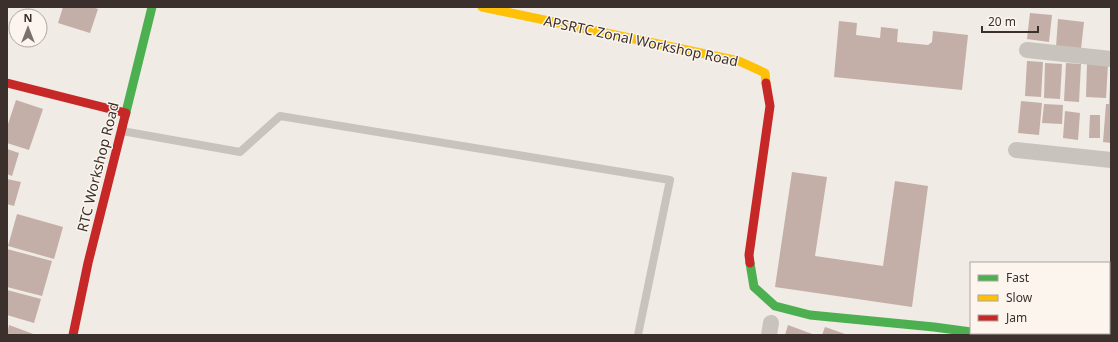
<svg xmlns="http://www.w3.org/2000/svg" width="1118" height="342" font-family="'Noto Sans',sans-serif">
	<style>
		.building { fill: #c3afa7 }
		.lines { fill: none; stroke-linecap: round; stroke-linejoin: round }
		.lane { stroke: #c9c3be; stroke-width: 8 }
		.street { stroke: #c9c3be; stroke-width: 16 }
		.fast { stroke: #4caf50; stroke-width: 9 }
		.slow { stroke: #ffc107; stroke-width: 9 }
		.jam { stroke: #c62828; stroke-width: 9 }
		.labels { text-anchor: middle; stroke-width: 3; stroke-linejoin: round; paint-order: stroke }
		.street-label { font-size: 14px; fill: #3b302b; stroke: #fbf5ee }
	</style>
	<rect width="100%" height="100%" fill="#f0ebe5"/>
	<g class="building">
		<polygon points="63,7 92,7 98,9 90,33 58,23"/>
		<polygon points="1030,13 1052,15 1049,42 1027,39"/>
		<polygon points="1058,19 1084,22 1081,49 1056,47"/>
		<polygon points="839,21 857,23 856,35 880,38 881,27 898,29 897,42 928,45 932,42 933,31 968,35 962,90 834,77"/>
		<polygon points="1027,61 1043,62 1041,97 1025,96"/>
		<polygon points="1045,63 1062,64 1060,99 1044,98"/>
		<polygon points="1066,63 1081,64 1079,102 1064,101"/>
		<polygon points="1087,63 1108,64 1106,98 1086,97"/>
		<polygon points="1110,83 1111,83 1111,143 1103,142 1106,104 1109,104"/>
		<polygon points="16,100 43,109 29,150 7,143 7,127"/>
		<polygon points="1021,101 1042,103 1039,135 1018,133"/>
		<polygon points="1044,104 1063,105 1062,124 1042,123"/>
		<polygon points="1065,111 1080,113 1078,140 1063,138"/>
		<polygon points="1090,115 1100,115 1100,138 1089,138"/>
		<polygon points="7,149 19,153 12,176 7,174"/>
		<polygon points="792,172 827,177 815,256 883,266 895,181 928,186 912,307 775,287"/>
		<polygon points="7,179 21,182 14,206 7,204"/>
		<polygon points="17,214 63,227 54,259 8,246"/>
		<polygon points="7,249 52,261 42,296 7,287"/>
		<polygon points="1110,280 1111,280 1111,331 1109,330"/>
		<polygon points="7,290 41,299 34,323 7,315"/>
		<polygon points="9,325 36,335 7,335"/>
		<polygon points="788,325 815,335 785,335"/>
		<polygon points="825,327 848,335 822,335"/>
	</g>
	<g class="lines">
		<polyline class="lane" points="122,131 240,152 280,116 670,180 638,335"/>
		<g class="street">
			<polyline points="1027,50 1111,59"/>
			<polyline points="1016,150 1111,160"/>
			<polyline points="976,333 989,335"/>
			<polyline points="769,335 771,323"/>
		</g>
		<g class="fast">
			<polyline points="125,116 152,7"/>
			<polyline points="750,263 754,287 775,306 810,315 934,327 971,332"/>
		</g>
		<polyline class="slow" points="482,7 739,61 765,73 766,83"/>
		<g class="jam">
			<polyline points="7,83 126,113"/>
			<polyline points="750,263 749,255 770,106 766,83"/>
			<polyline points="73,335 88,263 125,116"/>
		</g>
	</g>
	<g class="labels">
		<g class="street-label">
			<text transform="translate(641 41) rotate(12)" y="5">APSRTC Zonal Workshop Road</text>
			<text transform="translate(98 167) rotate(-76)" y="5">RTC Workshop Road</text>
		</g>
	</g>
	<rect width="1118" height="342" fill="none" stroke="#3b302b" stroke-width="16"/>
	<rect x="970" y="262" width="140" height="72" fill="#fbf5ee" stroke="#aea6a0"/>
	<rect x="978" y="275" width="20" height="6" fill="#4caf50" stroke="#aea6a0"/>
	<text x="1006" y="282" font-size="12" fill="#3b302b">Fast</text>
	<rect x="978" y="295" width="20" height="6" fill="#ffc107" stroke="#aea6a0"/>
	<text x="1006" y="302" font-size="12" fill="#3b302b">Slow</text>
	<rect x="978" y="315" width="20" height="6" fill="#c62828" stroke="#aea6a0"/>
	<text x="1006" y="322" font-size="12" fill="#3b302b">Jam</text>
	<g transform="translate(28 28)"><circle r="19" fill="#fbf5ee" stroke="#aea6a0"/>
	<path d="M0-3L7 15L0 10L-7 15Z" fill="#7a716c"/>
	<text y="-6" font-size="11" font-weight="bold" text-anchor="middle" fill="#3b302b">N</text>
	</g>
	<path d="M982 26v6h56v-6" fill="none" stroke="#3b302b" stroke-width="2"/>
	<text x="988" y="26" font-size="12" fill="#3b302b" stroke="#fbf5ee" stroke-width="3" paint-order="stroke">20 m</text>
</svg>
